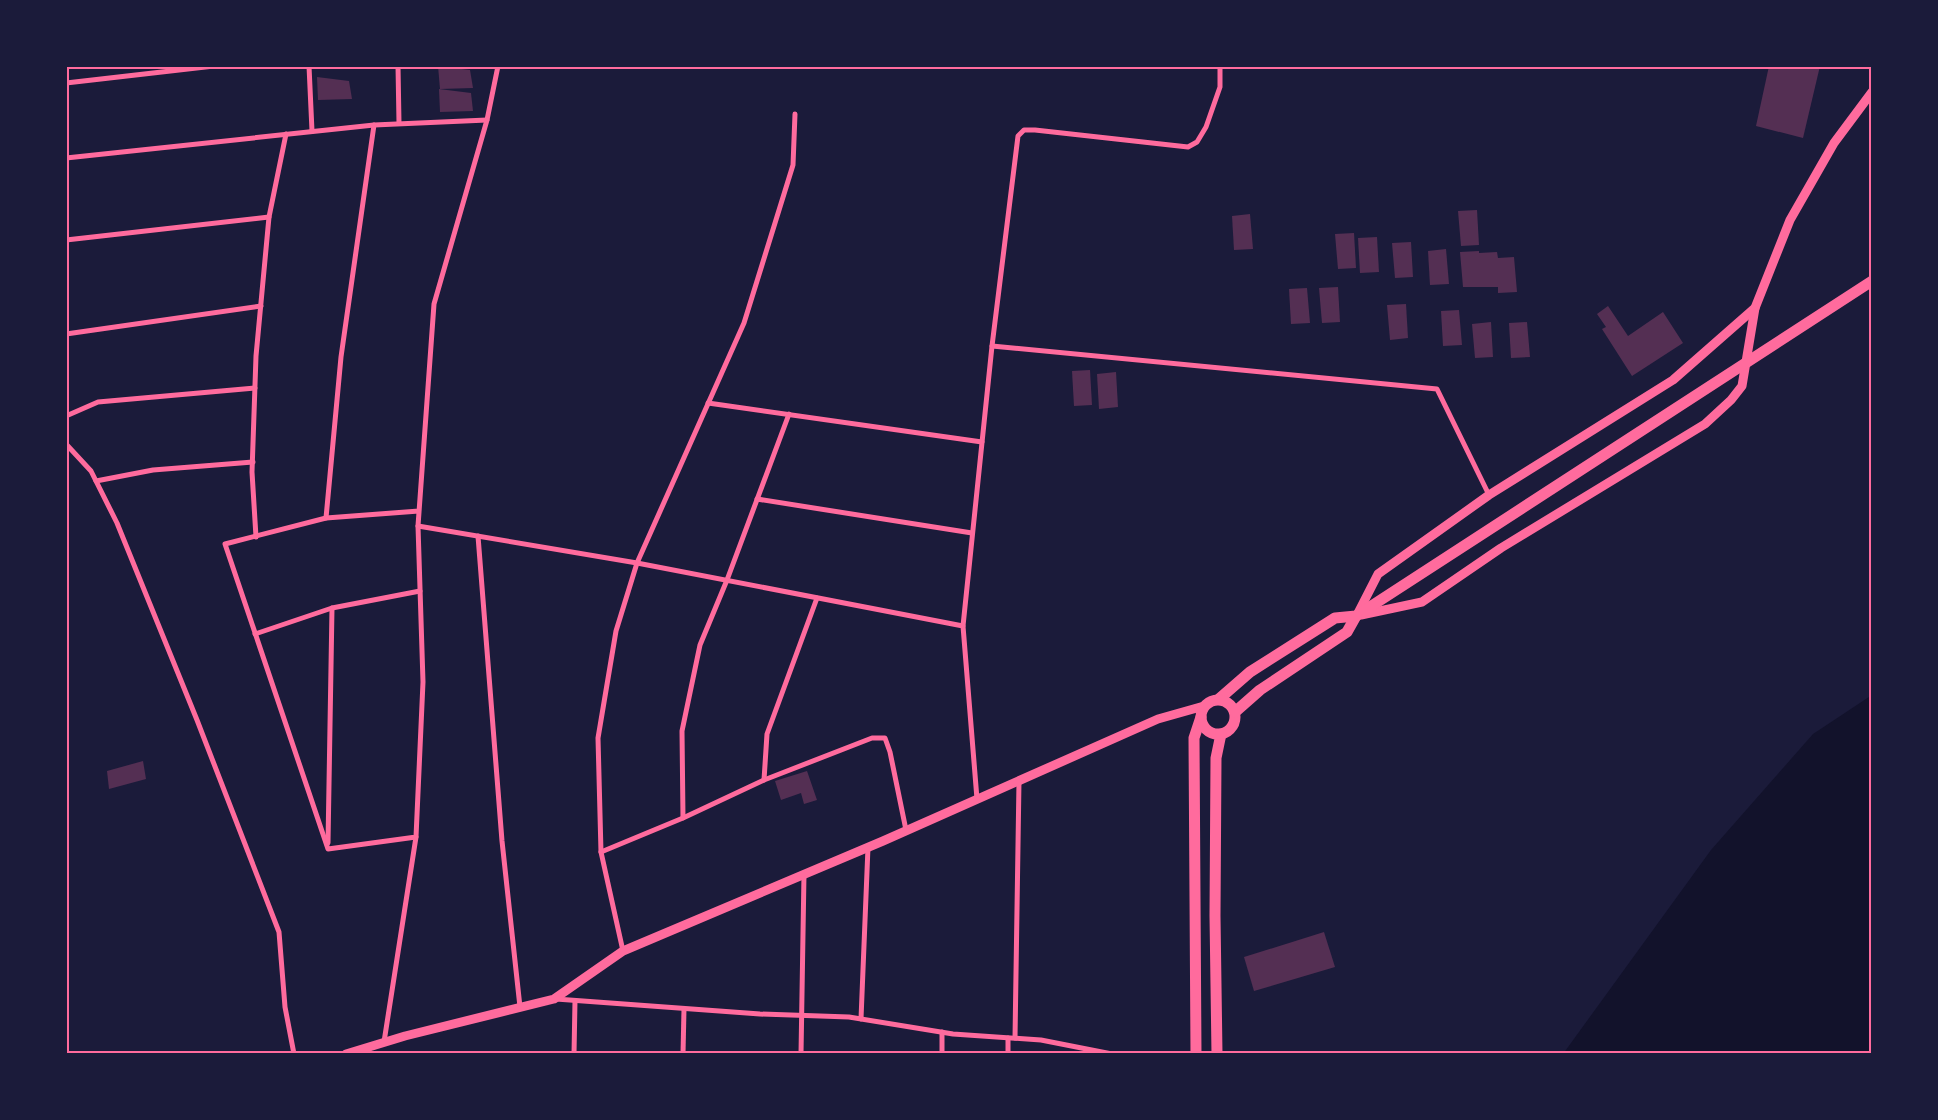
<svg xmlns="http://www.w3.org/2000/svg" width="1938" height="1120" font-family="Signika,sans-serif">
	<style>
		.water { fill: #12122b }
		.building { fill: #542f53 }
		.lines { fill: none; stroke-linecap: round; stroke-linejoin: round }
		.minor { stroke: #ff6b9d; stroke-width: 5 }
		.tertiary { stroke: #ff6b9d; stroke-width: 9 }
		.primary { stroke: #ff6b9d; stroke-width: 11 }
		.neatline { fill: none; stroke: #ff6b9d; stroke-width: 2 }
	</style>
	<rect width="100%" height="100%" fill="#1b1b3a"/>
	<polygon class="water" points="1872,695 1872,1054 1563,1054 1711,850 1813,734"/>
	<g class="building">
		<polygon points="438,66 470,70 473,88 440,89"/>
		<polygon points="1769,66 1820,66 1803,138 1756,126"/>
		<polygon points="317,77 349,81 352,99 318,100"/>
		<polygon points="439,89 471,93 473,111 440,112"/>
		<polygon points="1477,210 1479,245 1461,246 1458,211"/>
		<polygon points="1250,214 1253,249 1234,250 1232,216"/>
		<polygon points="1354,233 1356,268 1338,269 1335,234"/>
		<polygon points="1377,237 1379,272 1360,273 1358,238"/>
		<polygon points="1411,242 1413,277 1395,278 1392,243"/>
		<polygon points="1446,249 1449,284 1430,285 1428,251"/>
		<polygon points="1479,251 1479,253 1497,252 1498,258 1514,257 1517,292 1498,293 1498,287 1463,287 1460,252"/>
		<polygon points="1338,287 1340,322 1322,323 1319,288"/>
		<polygon points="1307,288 1310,323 1291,324 1289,289"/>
		<polygon points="1406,304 1408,338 1390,340 1387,305"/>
		<polygon points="1608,306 1628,336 1663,312 1683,343 1632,376 1602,329 1606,327 1597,314"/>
		<polygon points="1459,310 1462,345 1443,346 1441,311"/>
		<polygon points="1491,322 1493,357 1475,358 1472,324"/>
		<polygon points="1527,322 1530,357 1511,358 1509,323"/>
		<polygon points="1090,370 1092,405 1074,406 1072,371"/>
		<polygon points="1116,372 1118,407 1099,409 1097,374"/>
		<polygon points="143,761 146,779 109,789 107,771"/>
		<polygon points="807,771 817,800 804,804 801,793 781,800 775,781"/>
		<polygon points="1324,932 1335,967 1254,991 1244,957"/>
	</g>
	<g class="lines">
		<g class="minor">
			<polyline points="309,66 312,131"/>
			<polyline points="398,66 399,123"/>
			<polyline points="66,83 214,66"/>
			<polyline points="66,158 374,125 487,120"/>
			<polyline points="66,240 269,217"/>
			<polyline points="66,334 261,306"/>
			<polyline points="992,346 1437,389 1489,495"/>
			<polyline points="708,403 982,442"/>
			<polyline points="66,416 98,402 255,388"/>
			<polyline points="66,444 91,471 117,523 197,720 279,932 285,1007 294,1054"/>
			<polyline points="96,481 153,470 253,462"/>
			<polyline points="757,499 972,533"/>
			<polyline points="419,511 326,518 225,544 328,849 416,837 423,682 418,526 434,304 487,120 498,66"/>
			<polyline points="326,518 341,357 374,125"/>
			<polyline points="418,526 637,563 963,626 977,799"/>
			<polyline points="478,536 502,841 520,1007"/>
			<polyline points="256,537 252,472 256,356 269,217 286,134"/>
			<polyline points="963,626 992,346 1018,136 1024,130 1035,130 1188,147 1197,142 1206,127 1220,87 1220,66"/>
			<polyline points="255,634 332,608 420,591"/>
			<polyline points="764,780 767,734 817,598"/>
			<polyline points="683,818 682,731 700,645 727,580 789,414"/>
			<polyline points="328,843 332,608"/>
			<polyline points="601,852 683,818 764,780 872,738 885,738 890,752 906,830"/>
			<polyline points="623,951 601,852 598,738 616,631 637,563 744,323 793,165 795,114"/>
			<polyline points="556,999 760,1014 849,1017 953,1034 1041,1040 1112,1054"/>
			<polyline points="861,1019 868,847"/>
			<polyline points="1015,1038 1019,781"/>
			<polyline points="384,1042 416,837"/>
			<polyline points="574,1054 575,1001"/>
			<polyline points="683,1054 684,1009"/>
			<polyline points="801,1054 804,874"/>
			<polyline points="942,1054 942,1032"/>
			<polyline points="1008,1054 1008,1038"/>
		</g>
		<g class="tertiary">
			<polyline points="1357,615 1378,574 1489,495 1673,380 1755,308 1790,220 1834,143 1872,92"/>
			<polyline points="1361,615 1422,602 1501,548 1705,424 1731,400 1742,386 1755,308"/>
			<polyline points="346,1054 405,1036 554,999 623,951 883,841 1158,719 1204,706"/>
		</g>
		<g class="primary">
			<polyline points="1219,699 1250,672 1335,618 1356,616 1872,281"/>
			<circle cx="1218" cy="717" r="17"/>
			<polyline points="1235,712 1260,690 1347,632 1356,616"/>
			<polyline points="1196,1054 1194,738 1201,717"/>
			<polyline points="1217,1054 1215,916 1216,758 1221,734"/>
		</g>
	</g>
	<rect width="1938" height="1120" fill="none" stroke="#1b1b3a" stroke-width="135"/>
	<rect x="68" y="68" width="1802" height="984" class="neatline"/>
</svg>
